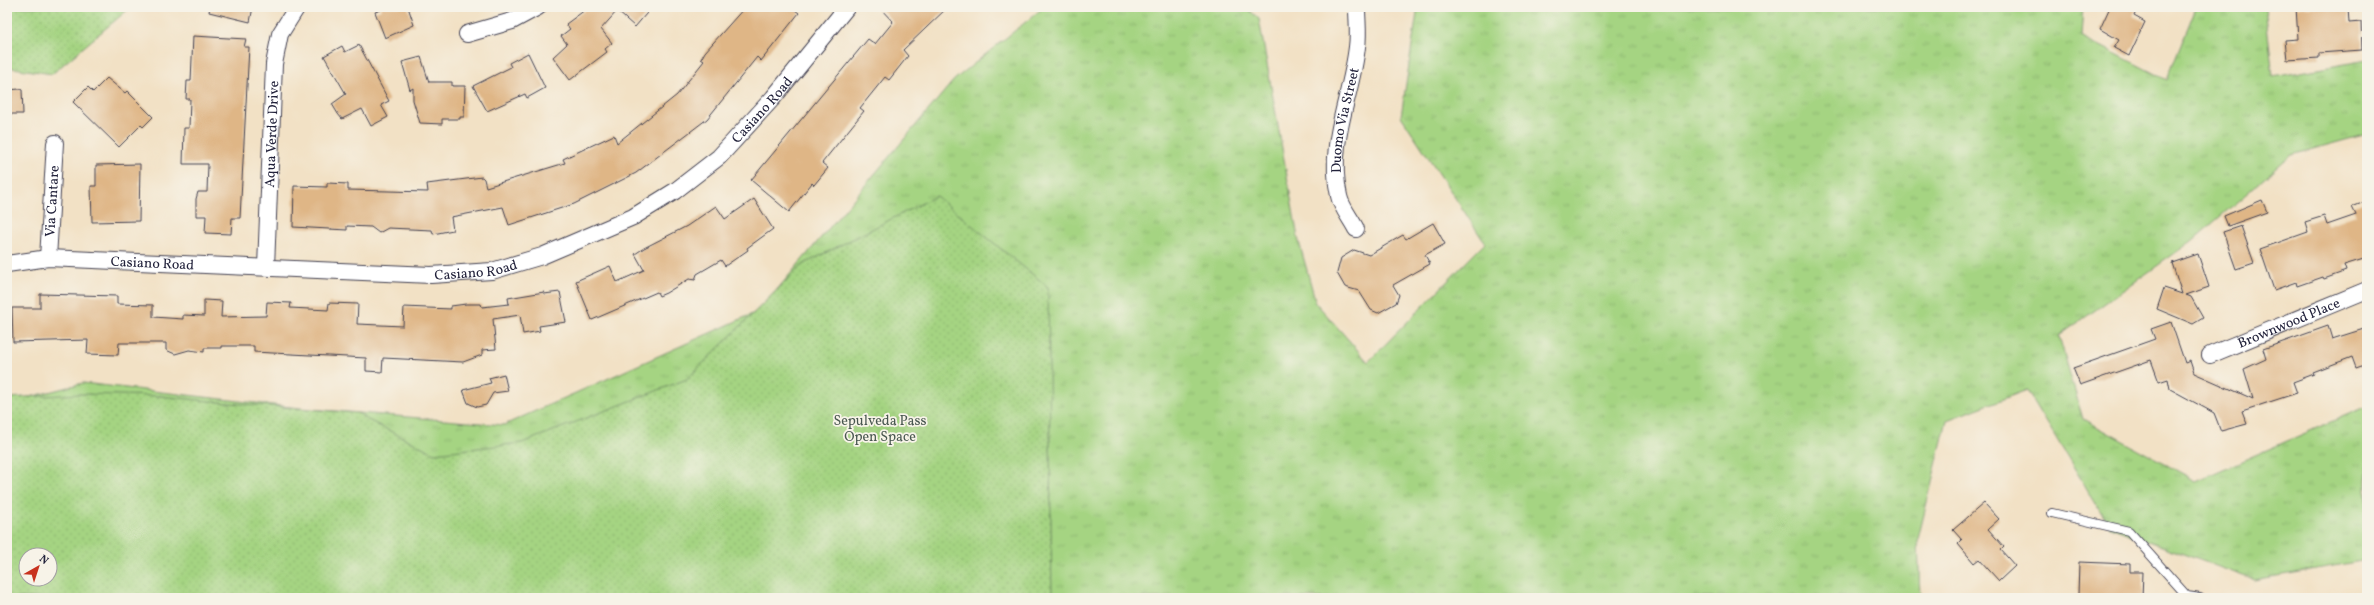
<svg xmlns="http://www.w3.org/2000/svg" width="2374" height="605" font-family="Vollkorn,serif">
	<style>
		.grass { fill: url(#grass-tufts); stroke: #647b5e; fill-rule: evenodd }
		.park { fill: url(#park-dots); stroke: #647b5e; fill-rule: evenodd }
		.building { fill: #dfb686 }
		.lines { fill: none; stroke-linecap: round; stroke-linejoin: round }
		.lane-casing { stroke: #413f50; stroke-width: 10 }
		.street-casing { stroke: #413f50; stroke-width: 18 }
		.lane { stroke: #fff; stroke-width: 8 }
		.street { stroke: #fff; stroke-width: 16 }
		.labels { text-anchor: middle; stroke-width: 3.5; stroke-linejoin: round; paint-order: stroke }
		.street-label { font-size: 14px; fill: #22223b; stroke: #f7f3e8 }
		.park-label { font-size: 14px; fill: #495750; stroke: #f7f3e8 }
	</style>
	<defs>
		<pattern id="grass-tufts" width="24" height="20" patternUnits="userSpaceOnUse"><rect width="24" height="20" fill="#a5d482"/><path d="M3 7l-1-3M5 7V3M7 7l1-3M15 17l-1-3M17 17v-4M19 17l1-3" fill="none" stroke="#8eb671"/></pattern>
		<pattern id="park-dots" width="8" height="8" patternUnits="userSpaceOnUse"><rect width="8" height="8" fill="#a5d482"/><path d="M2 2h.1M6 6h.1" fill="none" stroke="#8eb671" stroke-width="1.8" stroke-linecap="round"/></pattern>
	</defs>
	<rect width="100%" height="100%" fill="#f7f3e8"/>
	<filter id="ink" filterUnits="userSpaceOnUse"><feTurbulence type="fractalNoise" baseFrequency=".025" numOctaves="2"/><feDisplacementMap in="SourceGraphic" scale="8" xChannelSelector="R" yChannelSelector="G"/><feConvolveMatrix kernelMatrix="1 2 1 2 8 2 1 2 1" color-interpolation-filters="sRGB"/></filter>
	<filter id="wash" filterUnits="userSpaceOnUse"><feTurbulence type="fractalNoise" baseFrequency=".012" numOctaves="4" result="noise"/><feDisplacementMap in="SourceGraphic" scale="16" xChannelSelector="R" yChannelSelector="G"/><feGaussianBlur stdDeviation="0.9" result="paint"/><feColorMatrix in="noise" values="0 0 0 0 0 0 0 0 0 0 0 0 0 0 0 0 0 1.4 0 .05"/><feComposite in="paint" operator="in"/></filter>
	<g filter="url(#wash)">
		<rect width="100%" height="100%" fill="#f2e1c5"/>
		<path class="grass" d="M1044,7H1246L1259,19L1298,238L1316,303L1368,362L1485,243L1401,116L1418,7H2083L2081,36L2167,80L2196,7H2265L2273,77L2367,60V134L2291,155L2192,241L2059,336L2083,419L2196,481L2367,406V560L2254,580L2110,527L2027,390L1947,420L1918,539L1920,598H7V403L83,383L300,408L504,425L759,311L954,80ZM26,555H50V579H26Z"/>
		<g class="park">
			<polygon points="7,7 131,7 52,74 7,67"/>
			<path d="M936,196L1048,287L1052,598H7V398L80,394L159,396L229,403L358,413L368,420L434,453L522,443L687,379L802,265ZM26,555H50V579H26Z"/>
		</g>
		<g id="blocks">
			<g class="building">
				<polygon points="210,7 253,7 250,22 209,12"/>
				<polygon points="380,7 408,7 414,25 385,38 375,12 381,10"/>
				<polygon points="589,7 652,7 635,27 617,11 601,29 612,43 605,49 607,52 570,80 553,57 567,44 561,36 570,29 566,24"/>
				<polygon points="745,7 791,7 799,13 761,61 757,57 707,119 636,173 574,204 509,225 503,207 451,217 453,230 433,234 432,230 388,228 379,233 371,227 347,226 347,230 293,227 294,186 327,187 327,183 348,184 348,190 428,192 427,184 482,177 484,179 486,187 565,163 563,159 614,135 617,143 677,95 704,61 701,59 705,52"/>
				<polygon points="879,7 948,7 903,50 908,56 889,80 885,77 860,108 864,111 822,163 828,168 814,185 812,183 789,212 751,180 868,39 875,44 893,22"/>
				<polygon points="2110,7 2138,7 2134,16 2145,22 2129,56 2114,48 2119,40 2100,29"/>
				<polygon points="2296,7 2348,7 2349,23 2361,22 2362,50 2319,53 2319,58 2287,60 2285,40 2298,39"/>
				<polygon points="193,36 246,39 244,47 249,47 240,218 232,218 231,234 205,233 206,216 196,216 196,199 198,192 207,192 208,164 183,164 184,128 189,128 190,99 186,99 187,81 191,81"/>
				<polygon points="359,45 389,101 381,105 388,117 371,126 362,109 342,119 338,114 332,104 346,94 324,56 342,46 345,52"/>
				<polygon points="528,53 545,88 527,98 525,94 487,111 473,86 511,67 509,63"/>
				<polygon points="421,57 429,82 452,82 452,86 465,86 464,117 460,117 460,119 442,119 442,124 420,123 413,100 413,88 410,90 402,62"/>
				<polygon points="107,78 125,93 127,91 153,117 143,127 141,125 119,147 73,102 88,87 93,92"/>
				<polygon points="20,89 22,90 23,114 7,114 7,90"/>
				<polygon points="140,164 139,221 92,222 91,186 96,186 96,165"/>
				<polygon points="754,199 773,229 747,248 748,250 725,266 721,260 697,274 695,280 689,279 666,293 659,296 657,292 592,320 576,281 610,266 617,282 644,270 635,254 644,248 687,226 716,206 725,219"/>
				<polygon points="2262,200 2267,212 2228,226 2224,216"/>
				<polygon points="2367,201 2367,258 2344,265 2346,271 2324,279 2323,277 2297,286 2296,282 2274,290 2260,249 2308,232 2305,222 2324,216 2327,225 2356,215 2352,207"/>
				<polygon points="1433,223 1445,244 1425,255 1430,264 1393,285 1399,295 1396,303 1378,313 1371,310 1359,291 1345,287 1337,273 1341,258 1354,250 1369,255 1403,235 1406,239"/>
				<polygon points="2241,226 2254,263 2236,269 2223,232"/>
				<polygon points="2198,254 2209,287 2186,295 2191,297 2203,318 2193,324 2157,309 2164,288 2182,294 2172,263"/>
				<polygon points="544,292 544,294 560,292 566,322 539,326 540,331 523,334 520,315 493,319 496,349 482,350 482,355 463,362 383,358 382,372 366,371 366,358 254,352 254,346 222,346 222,348 204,348 204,352 189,350 175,354 166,350 166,343 119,343 118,355 87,354 88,340 13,342 12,308 40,308 40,294 117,296 117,304 153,305 153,317 183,319 183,315 204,316 204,300 222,301 221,317 266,316 267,302 291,303 290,308 328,310 329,303 358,304 357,324 403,326 404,307 451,309 451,306 466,304 481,304 482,307 509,304 508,298"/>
				<polygon points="2171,322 2185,363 2190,361 2194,373 2253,399 2244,369 2266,359 2263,349 2328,326 2332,339 2367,328 2367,364 2356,368 2352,357 2313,372 2314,374 2293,382 2297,393 2242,411 2247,424 2221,431 2214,413 2170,389 2168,379 2159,382 2151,360 2080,385 2073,368 2155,339 2151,329"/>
				<polygon points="504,374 508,391 493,393 486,405 477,407 468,403 463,390 491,383 489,378"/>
				<polygon points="1984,503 1999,519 1988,529 2004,547 2001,550 2015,566 1999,581 1979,559 1974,563 1958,544 1962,540 1953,530"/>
				<polygon points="2079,562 2130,564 2130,572 2143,572 2142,598 2090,598 2090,596 2078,595"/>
			</g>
		</g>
	</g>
	<g filter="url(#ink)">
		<use href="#blocks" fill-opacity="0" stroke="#413f50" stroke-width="1"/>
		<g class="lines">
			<g class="lane-casing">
				<polyline id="lane" points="2052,513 2129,531 2187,596 2200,598"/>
			</g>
			<g class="street-casing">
				<g id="street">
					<polyline points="467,34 512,21 538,7"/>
					<path id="s1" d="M1356,229C1351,219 1341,207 1339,196C1327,143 1351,99 1357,47C1359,34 1357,20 1357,7"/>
					<path id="s2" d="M48,258L55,143"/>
					<path id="s3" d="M7,264L48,258L431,275L492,271L542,256L633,217L675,191L719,157L773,98L847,7"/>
					<path id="s4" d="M266,267L274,64L280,34L297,7"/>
					<path id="s5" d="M2210,355L2367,290"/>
				</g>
			</g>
			<use href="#lane" class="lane"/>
			<use href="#street" class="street"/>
		</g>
	</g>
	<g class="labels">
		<g class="street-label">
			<text dy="5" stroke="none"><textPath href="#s3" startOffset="806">Casiano Road</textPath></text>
			<text dy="5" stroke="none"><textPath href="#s1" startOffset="114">Duomo Via Street</textPath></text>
			<text dy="5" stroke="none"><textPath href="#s4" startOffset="133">Aqua Verde Drive</textPath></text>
			<text dy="5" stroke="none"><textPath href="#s2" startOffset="57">Via Cantare</textPath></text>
			<text dy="5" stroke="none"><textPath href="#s3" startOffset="146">Casiano Road</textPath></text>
			<text dy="5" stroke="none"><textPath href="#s3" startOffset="470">Casiano Road</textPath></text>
			<text dy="5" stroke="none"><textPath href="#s5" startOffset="85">Brownwood Place</textPath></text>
		</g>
		<g class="park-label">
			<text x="880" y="425">Sepulveda Pass<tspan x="880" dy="16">Open Space</tspan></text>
		</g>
	</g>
	<rect width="2374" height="605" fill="none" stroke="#f7f3e8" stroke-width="24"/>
	<g transform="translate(38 567) rotate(39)"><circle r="19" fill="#f7f3e8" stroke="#a29fa3"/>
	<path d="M0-3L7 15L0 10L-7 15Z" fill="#c8321e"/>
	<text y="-6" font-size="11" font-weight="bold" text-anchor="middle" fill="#22223b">N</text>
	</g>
</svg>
